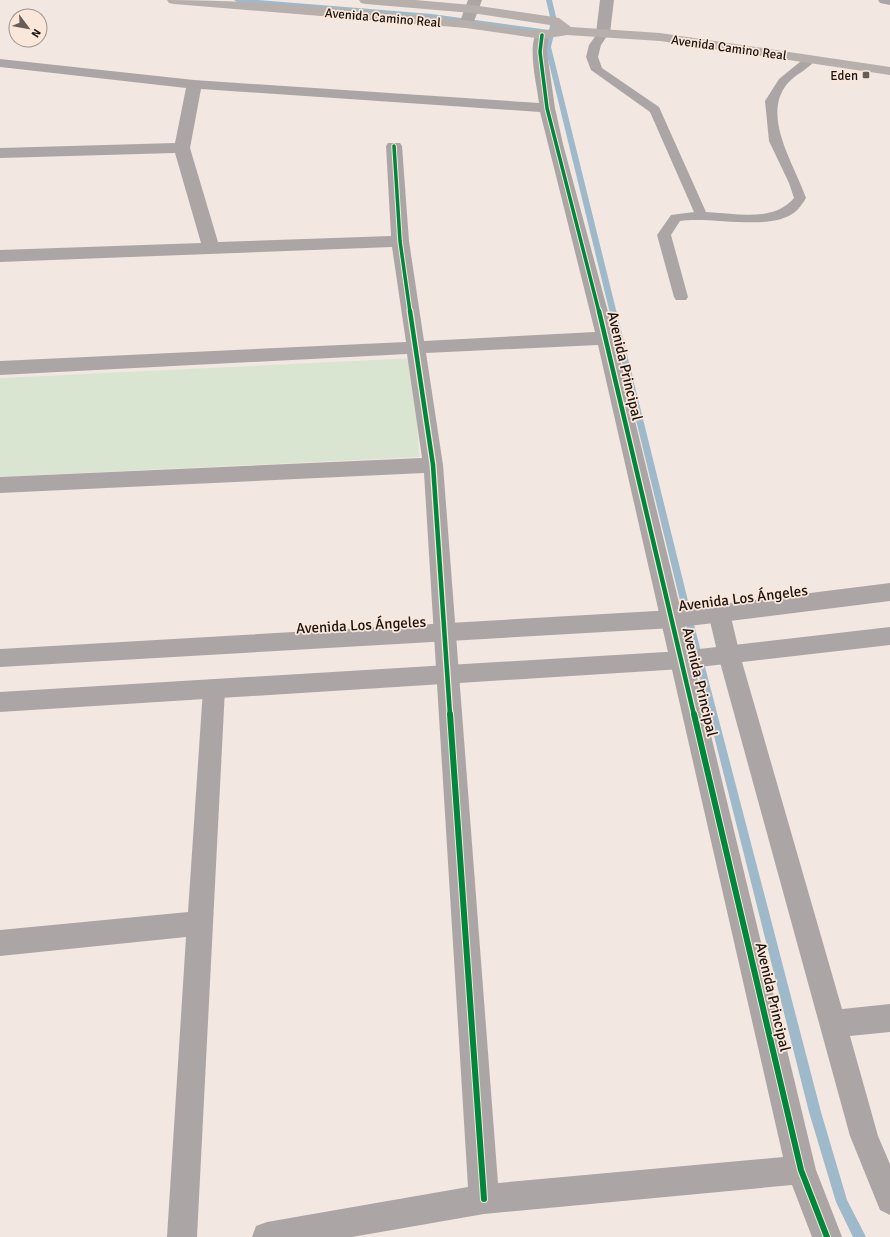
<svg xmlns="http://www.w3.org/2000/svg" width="890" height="1237" font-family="Signika,sans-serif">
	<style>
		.green { fill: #dae5d1 }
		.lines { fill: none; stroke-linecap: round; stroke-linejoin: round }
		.stream { fill: #9eb9c9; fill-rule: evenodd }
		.service { fill: #aba6a5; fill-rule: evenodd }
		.minor { fill: #aba6a5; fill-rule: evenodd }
		.tertiary { fill: #aba6a5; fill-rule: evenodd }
		.secondary { fill: #b6afac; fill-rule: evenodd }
		.cycleway-far2-casing { stroke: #fae7d9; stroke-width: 5.5 }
		.cycleway-far1-casing { stroke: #fae7d9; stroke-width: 7 }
		.cycleway-casing { stroke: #fae7d9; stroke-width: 8 }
		.cycleway-far2 { stroke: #00873e; stroke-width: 3.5 }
		.cycleway-far1 { stroke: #00873e; stroke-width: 4.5 }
		.cycleway { stroke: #00873e; stroke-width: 6 }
		.poi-dot { fill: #665e58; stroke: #fae7d9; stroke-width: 1.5 }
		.labels { text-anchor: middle; stroke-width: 3.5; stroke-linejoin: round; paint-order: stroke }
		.far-street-label { font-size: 13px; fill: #1a130f; stroke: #fae7d9 }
		.far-poi-label { font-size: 13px; fill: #1a130f; stroke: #fae7d9; text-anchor: end }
		.street-label { font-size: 15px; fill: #1a130f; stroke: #fae7d9 }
	</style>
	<rect width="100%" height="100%" fill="#f2e8e1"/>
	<polygon class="green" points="414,358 419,457 0,477 0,378"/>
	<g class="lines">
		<polygon class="stream" points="234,0 258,0 432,14 549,30 551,21 546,0 552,0 557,21 551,47 692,617 821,1112 847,1200 866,1237 853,1237 836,1202 809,1112 684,617 545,47 548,34 432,18 237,2"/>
		<path class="service" d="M603,30L609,33L601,45L598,57L602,68L659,107L706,212C735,213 773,223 794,198L789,183L769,141L765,101L779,79L806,57L810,56L816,59C809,69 796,74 788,83C760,115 795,165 806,198C803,203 799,209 795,212C770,232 712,216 680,221L671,235L688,297L686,300H676L674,297L657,235L671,215L694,212L650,112L591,70L586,57L589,45L599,31Z"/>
		<g class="minor">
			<polygon points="468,0 482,0 473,24 471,27 461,27 459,24"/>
			<polygon points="600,0 614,0 610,33 608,36 598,36 596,33"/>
			<polygon points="878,0 890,0 890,5 880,3"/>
			<path d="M542,31L547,32L549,35L547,52L555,108L563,144L615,338L816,1170L842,1237H812L792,1185L484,1214L352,1237H252L256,1226L267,1222L468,1187L424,473L0,493V477L422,458L407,354L0,375V361L406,342L392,247L0,262V250L201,243L175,153L0,158V148L175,143L186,88L0,67V59L194,80L539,103C537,86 527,46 537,32ZM201,89L540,112L595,332L424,341L409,241L402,146L400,143H388L386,146L391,236L218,242L190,148ZM598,345L783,1157L498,1183L443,465L426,353Z"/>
			<polygon points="719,604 727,607 730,613 740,655 842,1009 890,1004 890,1032 850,1036 878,1136 890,1164 890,1215 880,1210 850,1136 718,655 708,613 711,607"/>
			<polygon points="214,679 222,682 225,689 197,1237 167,1237 186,937 0,956 0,930 188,912 203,689 206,682"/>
		</g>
		<g class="tertiary">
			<polygon points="890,583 890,601 673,628 0,667 0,649 673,610"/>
			<polygon points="890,627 890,645 682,669 0,712 0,692 682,651"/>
		</g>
		<path class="secondary" d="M167,0C263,0 360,11 455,19C488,22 523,34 555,29L550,25L472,13L366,4L361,3L359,0H415L472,5L554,17L559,18L571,27L660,33L890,67V75L660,41L567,35L542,39L466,28L174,4L169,3Z"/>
		<g class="cycleway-far2-casing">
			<g id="cycleway-far2">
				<polyline points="542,35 540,52 547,108 599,312"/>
				<polyline points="394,146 400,241 410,312"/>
			</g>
		</g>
		<g class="cycleway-far1-casing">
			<g id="cycleway-far1">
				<polyline points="410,311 433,465 450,715"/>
				<polyline points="599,311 694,715"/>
			</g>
		</g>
		<g class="cycleway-casing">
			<g id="cycleway">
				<polyline points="450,714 484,1199"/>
				<polyline points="694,714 801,1170 827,1237"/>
			</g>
		</g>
		<use href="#cycleway-far2" class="cycleway-far2"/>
		<use href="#cycleway-far1" class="cycleway-far1"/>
		<use href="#cycleway" class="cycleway"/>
	</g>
	<rect class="poi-dot" x="862" y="71" width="8" height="8" rx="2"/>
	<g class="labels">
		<g class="far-street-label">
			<text transform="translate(383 17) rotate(5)" y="5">Avenida Camino Real</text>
			<text transform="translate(729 47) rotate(8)" y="5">Avenida Camino Real</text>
		</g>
		<g class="far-poi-label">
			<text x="858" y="80">Eden</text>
		</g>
		<g class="street-label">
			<text transform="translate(625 366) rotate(77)" y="5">Avenida Principal</text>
			<text transform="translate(743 598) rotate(-7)" y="5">Avenida Los Ángeles</text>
			<text transform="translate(361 625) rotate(-3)" y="5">Avenida Los Ángeles</text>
			<text transform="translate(700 682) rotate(77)" y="5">Avenida Principal</text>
			<text transform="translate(773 997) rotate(77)" y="5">Avenida Principal</text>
		</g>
	</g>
	<g transform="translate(28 28) rotate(122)"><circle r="19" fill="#fae7d9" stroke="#a09288"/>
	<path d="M0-3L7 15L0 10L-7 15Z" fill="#665e58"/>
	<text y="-6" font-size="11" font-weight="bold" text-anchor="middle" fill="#1a130f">N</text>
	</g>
</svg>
